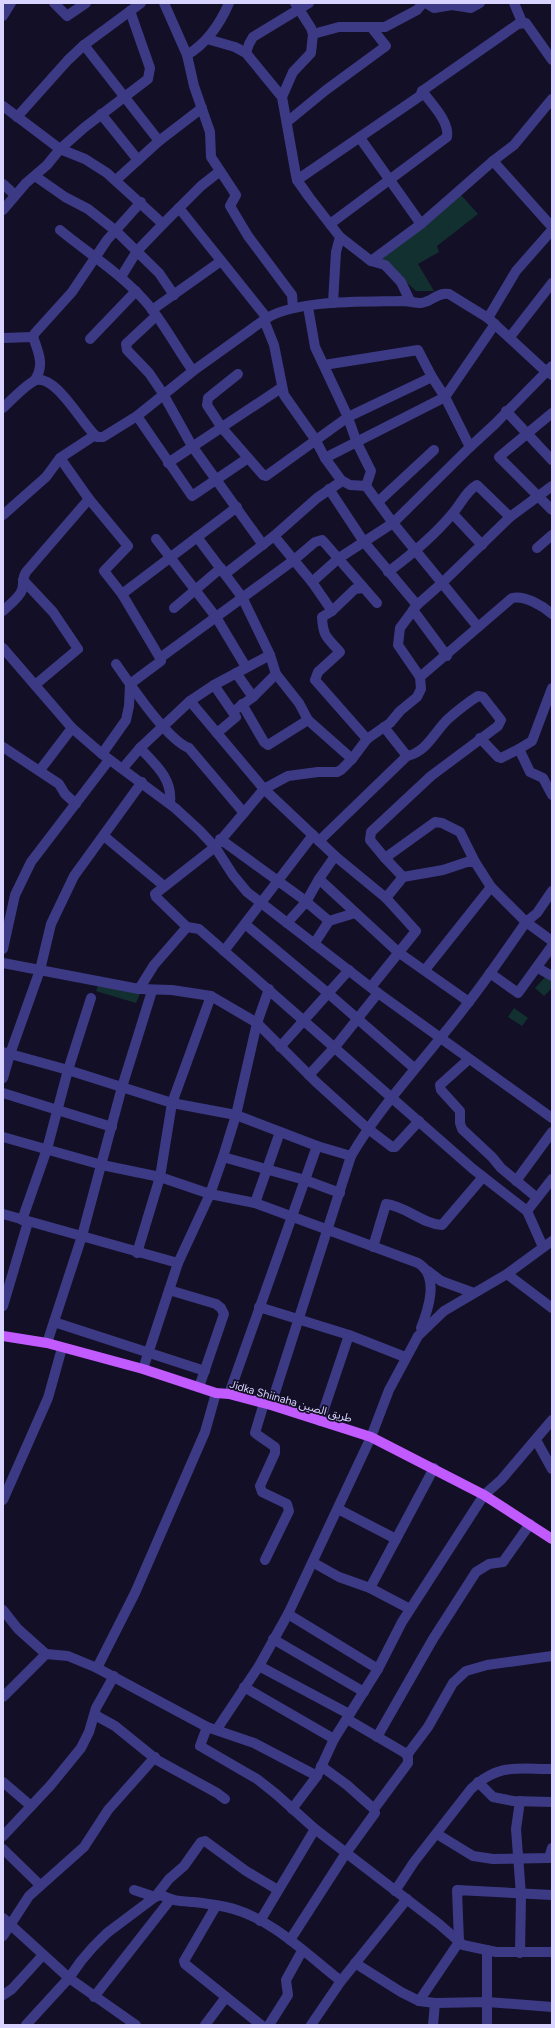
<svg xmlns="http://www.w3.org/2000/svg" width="555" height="2028" font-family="Figtree,'Noto Sans Arabic',sans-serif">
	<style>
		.green { fill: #12302f }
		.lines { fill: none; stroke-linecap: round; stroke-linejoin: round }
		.minor { stroke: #3d3a85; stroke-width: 10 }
		.major { stroke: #c25bff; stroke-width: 10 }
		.labels { text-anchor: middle; stroke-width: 3.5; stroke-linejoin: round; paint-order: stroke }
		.street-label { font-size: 11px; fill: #d9d4ff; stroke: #130f26 }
	</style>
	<rect width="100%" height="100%" fill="#130f26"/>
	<g class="green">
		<polygon points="461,195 478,214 437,246 439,252 418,264 434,291 416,291 380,259"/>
		<polygon points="547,975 552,980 552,988 544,996 535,988"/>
		<polygon points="99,983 141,991 136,1003 96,991"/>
		<polygon points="514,1008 528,1018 522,1026 508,1017"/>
	</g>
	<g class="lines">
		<g class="minor">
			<polyline points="54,3 67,16 86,3"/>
			<polyline points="164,3 187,55 194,86 210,132 211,157 236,195 230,206 248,236 292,295 293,308"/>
			<polyline points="295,3 311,28 313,34 311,53 293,72 282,97 295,170 297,180 309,197 340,237 336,252 333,303"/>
			<polyline points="426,3 434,8 452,5 471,8 480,3"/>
			<polyline points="514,3 522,22"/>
			<polyline points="3,16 11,3"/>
			<polyline points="313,34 339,27 385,27 417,10 423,3"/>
			<polyline points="207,39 235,47 246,53 282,97"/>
			<polyline points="84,45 159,141"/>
			<polyline points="246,53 249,44 253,37 309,3"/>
			<path d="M187,55C207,43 220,24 229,3"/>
			<polyline points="3,106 60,149 85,159 107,173 163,224"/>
			<polyline points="101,114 138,160"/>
			<polyline points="17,117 68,60 84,45 141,3"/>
			<polyline points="287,122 326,90 386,46 371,27"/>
			<polyline points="360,138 421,224"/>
			<polyline points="493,161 552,227"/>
			<polyline points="35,176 65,197 88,209 116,231 159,273 174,295"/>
			<polyline points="116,180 159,141 202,108"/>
			<polyline points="297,180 420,96 422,91 518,24 526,23 552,60"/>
			<polyline points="3,184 15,195"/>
			<polyline points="179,208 267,318"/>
			<polyline points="3,210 26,183 47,165 60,149 85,127 148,79 150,68 130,11"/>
			<path d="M330,224L447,137C450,122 431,103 422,91"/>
			<path d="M60,230C88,253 120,273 145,301C163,321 177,349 193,371"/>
			<polyline points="340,237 371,261 385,265 401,282 410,301"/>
			<polyline points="371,261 421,224 493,161 514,145 552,99"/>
			<polyline points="121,277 137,251 163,224 201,186 220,171"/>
			<polyline points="308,307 315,347 347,415 357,443 371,471 366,486"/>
			<polyline points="152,310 221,261"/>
			<polyline points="156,316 126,344 127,350 149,373 162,392 192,446 263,545"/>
			<polyline points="488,318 516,271 552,230"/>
			<polyline points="510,337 552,283"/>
			<polyline points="3,338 33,337"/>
			<polyline points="90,339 136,291"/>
			<polyline points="324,365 418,350 432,377"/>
			<polyline points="238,374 208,398 207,405 222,428 263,475 266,476 348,417 432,377 445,397 470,447"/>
			<path d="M34,381C45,367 39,353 33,337L35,333L72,292L107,240L141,202"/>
			<path d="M3,408C10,401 28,383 36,380C57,375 83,426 97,437H103L137,416L192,496L248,458"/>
			<polyline points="506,411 552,460"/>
			<polyline points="552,413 499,457 552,510"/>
			<polyline points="137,416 193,371 264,320"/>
			<polyline points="60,458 89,499 128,546 104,571 122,594 160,658"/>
			<polyline points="325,458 445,397 495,324"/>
			<polyline points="168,463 281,388"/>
			<polyline points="329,489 364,542 417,605"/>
			<polyline points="379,501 434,450"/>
			<polyline points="453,514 482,545"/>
			<polyline points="3,515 46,477 60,458 95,435"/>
			<polyline points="274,536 312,582"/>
			<polyline points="197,537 242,597 270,655"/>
			<polyline points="156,539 216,617 246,667"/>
			<polyline points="537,548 552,535"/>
			<path d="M388,572C411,555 434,536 453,513C461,504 466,491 477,485L510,517"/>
			<polyline points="225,574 274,536 317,498 342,481"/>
			<polyline points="23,580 53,612 78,649 35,685"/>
			<polyline points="122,594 237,507"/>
			<polyline points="174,608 221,568"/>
			<polyline points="413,610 447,656"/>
			<path d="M3,611C9,605 19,598 22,590C24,583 22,578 26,572L89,499"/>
			<polyline points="332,611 355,589 363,588"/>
			<path d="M478,627L393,523L366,486L350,485L341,480L325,458L315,439L284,395L274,345L264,320C293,299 367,302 402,301C408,301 415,303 421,303C432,302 437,292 449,294L488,318L541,367L552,375"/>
			<polyline points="3,648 72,728 102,754 175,808 199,830 215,847 233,875 247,892 378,993 552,1118"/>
			<path d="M116,664C130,684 167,740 189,748L244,813"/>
			<polyline points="236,673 253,697"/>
			<polyline points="420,677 398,645 400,628 417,605 442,583 510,517 552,486"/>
			<polyline points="214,685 236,717 217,733"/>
			<polyline points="190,701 264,789 335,856"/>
			<polyline points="242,704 264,742 268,745 308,720"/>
			<polyline points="238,708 253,697 276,674"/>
			<polyline points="480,738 498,757 501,758 519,749 530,772 543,778 552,795"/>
			<path d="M367,739L315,680L318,672L340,652C328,638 323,638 322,617L332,611L312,582L339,558L393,523L470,447L495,424L552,366"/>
			<polyline points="3,747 59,784 65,794 76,804"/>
			<path d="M140,748C155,764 173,779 170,803"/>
			<polyline points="519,749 532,741 552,688"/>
			<polyline points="102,754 126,720 129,706 130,684 161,661 160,658 294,560 315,542 322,540 324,542 377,603"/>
			<polyline points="123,768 140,748 190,701 214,685 270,655 276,674 299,703 308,720 352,759"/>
			<polyline points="40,770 72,728"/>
			<polyline points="104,836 164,886"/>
			<polyline points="220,839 303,899 329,921"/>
			<polyline points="319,841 407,756 384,727"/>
			<path d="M385,858L370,840L371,832L431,776L498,726L501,720L483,697L478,696C467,703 457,711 448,719C435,731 427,752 407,756"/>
			<polyline points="403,877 385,858 435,822 442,823 460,832 475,862 491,887 526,922 552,941"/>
			<polyline points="319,879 398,952 469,1002"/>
			<polyline points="386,898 403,877 443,870 467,862 475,862"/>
			<polyline points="287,923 306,902 319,879 335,856 386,898 416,931 371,987"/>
			<polyline points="245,924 329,994 414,1068"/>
			<polyline points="314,944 329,921 355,913"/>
			<polyline points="3,949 15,895 31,862 109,760"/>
			<polyline points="224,951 313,835"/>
			<polyline points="3,963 139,989 172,990 211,996 257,1023 316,1082 367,1128 392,1147 395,1147 419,1121"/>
			<polyline points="538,968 552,976"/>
			<polyline points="425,970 491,887"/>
			<polyline points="490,973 518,993 552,946"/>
			<polyline points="139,989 154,965 187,927"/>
			<polyline points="280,1047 349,970"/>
			<polyline points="3,1052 68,1070 172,1103 236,1115 317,1146 351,1156"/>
			<polyline points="469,1059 440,1085 441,1090 460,1111 460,1123 462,1129 492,1157 501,1168 536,1197"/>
			<polyline points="309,1075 335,1047 378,993"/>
			<polyline points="3,1078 10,1054 40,970 51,924 74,876 142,782"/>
			<polyline points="3,1093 112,1127"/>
			<path d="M3,1137L102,1165L160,1177L210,1194L255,1203L418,1263C440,1276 428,1310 421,1328"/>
			<polyline points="223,1157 305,1180 340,1193"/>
			<polyline points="516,1181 552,1132"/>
			<polyline points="255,1203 280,1132"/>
			<path d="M527,1211L473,1169L199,929L187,927L156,897L155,894L215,847L264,789L288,776L318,772H337L341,770L352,759L367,739L390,723L400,711L417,697L421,689L420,677L512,598C525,595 543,606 552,614"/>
			<polyline points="3,1214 178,1263"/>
			<polyline points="22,1220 47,1149 68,1070 91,998"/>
			<path d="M373,1247L386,1204C406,1206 422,1224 442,1225L483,1177"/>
			<polyline points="543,1247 527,1211 552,1179"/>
			<polyline points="137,1253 160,1177 172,1103 211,996"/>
			<polyline points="428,1271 441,1281 474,1293"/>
			<polyline points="507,1274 552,1308"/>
			<polyline points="169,1290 216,1304 221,1308 224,1314 199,1387"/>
			<polyline points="3,1306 28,1222"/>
			<polyline points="259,1307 349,1335 405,1357"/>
			<polyline points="54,1322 205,1371"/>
			<polyline points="47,1343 82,1236 122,1087 152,991"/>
			<polyline points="143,1369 178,1263 210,1194 223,1157 236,1115 257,1023 269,989"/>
			<polyline points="229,1394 317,1146"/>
			<polyline points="264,1403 255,1433 275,1447 275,1453 260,1486 262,1492 287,1504 289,1511 265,1560"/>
			<path d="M271,1405L351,1156C376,1113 410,1076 441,1037C472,1000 499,961 526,922L537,913L552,891"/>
			<polyline points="320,1421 349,1335"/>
			<polyline points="536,1440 552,1469"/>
			<polyline points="3,1500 48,1398 62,1348"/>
			<polyline points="338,1509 396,1539"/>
			<polyline points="314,1563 339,1577 370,1588 410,1609"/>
			<polyline points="370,1588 434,1468"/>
			<polyline points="3,1610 18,1629 46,1654"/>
			<polyline points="288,1614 378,1669"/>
			<polyline points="273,1639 364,1692"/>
			<polyline points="259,1666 349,1714"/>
			<polyline points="97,1668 135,1593 205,1432 216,1393"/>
			<polyline points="244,1687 334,1739"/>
			<polyline points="3,1697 46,1654 68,1656 97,1668 207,1727 254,1743 317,1776"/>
			<polyline points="95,1715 115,1726 157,1760 217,1793 225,1799"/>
			<polyline points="207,1727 200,1746 257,1779 276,1794 315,1829 439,1924 463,1945 496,1952 552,1952"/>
			<polyline points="217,1729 259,1666 288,1614 371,1437 389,1390 418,1336 444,1311 507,1274 552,1241"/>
			<polyline points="377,1737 433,1639 476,1572 489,1564 503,1562 530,1524"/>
			<polyline points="407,1755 428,1727 453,1683 466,1671 487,1665 552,1656"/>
			<polyline points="321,1766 347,1785 374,1809"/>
			<polyline points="3,1782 31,1806"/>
			<polyline points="478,1782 493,1797 513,1801 552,1802"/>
			<polyline points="520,1801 516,1829 521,1895 520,1953"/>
			<polyline points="292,1809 317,1776 334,1739 378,1669 402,1622 484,1495 501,1480 552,1420"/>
			<polyline points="437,1834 473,1856 493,1859 549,1858 552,1848"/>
			<polyline points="3,1836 50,1786 81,1748 89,1732 96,1708 114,1676"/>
			<polyline points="3,1849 40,1885"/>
			<path d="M134,1890L155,1897L161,1895C172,1901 181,1901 193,1902C204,1903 216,1905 226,1907C271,1917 306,1954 341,1981"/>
			<path d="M395,1891L414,1862L471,1789C499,1763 517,1769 552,1769"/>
			<polyline points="216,1906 184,1961 185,1964 261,2025"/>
			<polyline points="3,1918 69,1978 136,2025"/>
			<polyline points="260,1921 315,1829"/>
			<polyline points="3,1936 29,1896 84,1847 108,1810 155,1757"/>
			<polyline points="290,1940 346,1853 375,1813 374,1809 408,1763 408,1757 405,1753 347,1719"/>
			<polyline points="355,1963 401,1992 419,2001 435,2003 488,2002 552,2007"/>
			<polyline points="3,1995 12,1989 43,1955"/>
			<polyline points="94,1997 170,1900"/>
			<polyline points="419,2001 459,1942 457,1890 552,1895"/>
			<polyline points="26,2025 69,1978 81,1961 93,1947 107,1933 155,1897 169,1879 184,1866 201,1842 205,1841 246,1871 278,1890"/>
			<polyline points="205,2025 226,1997"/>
			<polyline points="269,2025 288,1995 286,1980 302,1951"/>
			<polyline points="311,2025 341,1981 407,1899"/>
			<polyline points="433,2025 435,2003"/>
			<polyline points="487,2025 487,1950"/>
		</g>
		<polyline class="major" points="3,1336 47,1343 143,1369 216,1393 229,1394 271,1405 371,1437 484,1495 552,1539"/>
	</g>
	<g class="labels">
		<g class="street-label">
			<text transform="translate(291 1401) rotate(16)" y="4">Jidka Shiinaha طريق الصين</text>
		</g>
	</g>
	<rect width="555" height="2028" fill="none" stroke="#d9d4ff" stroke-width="8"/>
</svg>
